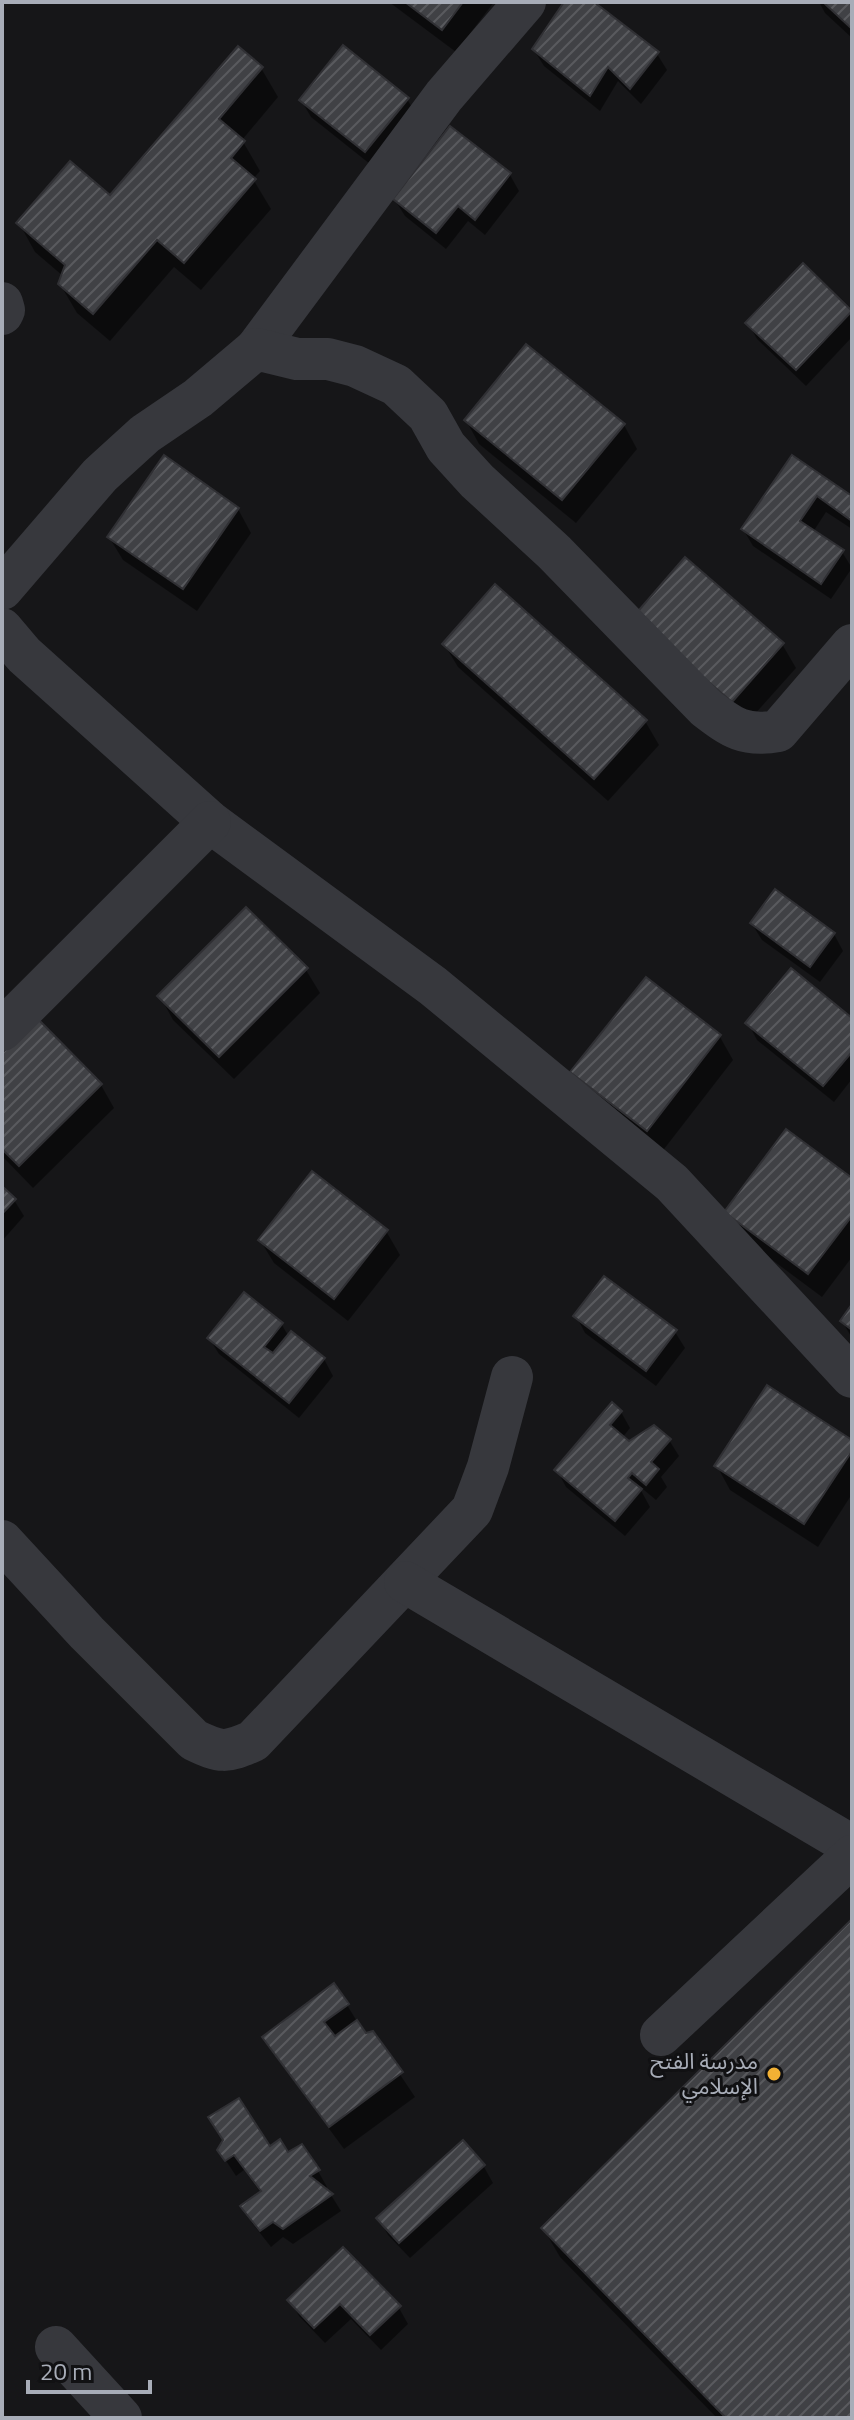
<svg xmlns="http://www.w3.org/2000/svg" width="854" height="2420" font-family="'Titillium Web','Noto Sans Arabic',sans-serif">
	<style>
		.shadow { fill: #0007 }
		.building { fill: url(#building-hatch); stroke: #303034; stroke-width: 2 }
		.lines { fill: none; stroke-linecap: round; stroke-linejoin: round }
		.minor { stroke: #37383d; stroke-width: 42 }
		.poi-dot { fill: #f2b134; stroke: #111113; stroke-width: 3 }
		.labels { text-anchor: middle; stroke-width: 6; stroke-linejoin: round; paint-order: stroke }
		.poi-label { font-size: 22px; fill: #a8adb8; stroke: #111113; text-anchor: end }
	</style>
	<defs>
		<pattern id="building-hatch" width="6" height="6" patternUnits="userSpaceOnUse" patternTransform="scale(2)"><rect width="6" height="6" fill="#404145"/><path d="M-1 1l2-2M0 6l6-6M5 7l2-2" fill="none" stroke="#595a5e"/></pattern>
	</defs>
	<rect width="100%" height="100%" fill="#161618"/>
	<g class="shadow">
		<polygon points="389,2 494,2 456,52"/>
		<polygon points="567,2 591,2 657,54 667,70 641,104 618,81 600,111 544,66 534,50"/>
		<polygon points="819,2 852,2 852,38 825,13"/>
		<polygon points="261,68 278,97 242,140 260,171 253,179 271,209 201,290 174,267 110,341 77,313 60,284 63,276 35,252 19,223 111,198"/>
		<polygon points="407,99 417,116 375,168 311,117 301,100"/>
		<polygon points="451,129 510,175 519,191 485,235 468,221 446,249 405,216 395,200"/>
		<polygon points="803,266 852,312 852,337 806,386 757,339 748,323"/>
		<polygon points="466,420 624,425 637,449 576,523 479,444"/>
		<polygon points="792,458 852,498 852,529 826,512 813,532 842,552 852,568 831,599 753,546 743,529"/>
		<polygon points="238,509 251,533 197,611 123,560 109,537"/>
		<polygon points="649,641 782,644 796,668 746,724"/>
		<polygon points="444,644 645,721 659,745 608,801 458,667"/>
		<polygon points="246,910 306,970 320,993 234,1079 173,1020 160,996"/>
		<polygon points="752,924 834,934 843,951 820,982 762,940"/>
		<polygon points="852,1021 852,1079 834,1102 757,1040 748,1023"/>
		<polygon points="720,1037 733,1060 661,1153 586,1096 573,1072"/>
		<polygon points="2,1055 101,1085 114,1108 33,1188 2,1156"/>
		<polygon points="852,1180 852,1257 822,1297 740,1236 726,1212"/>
		<polygon points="2,1189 14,1200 24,1216 2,1241"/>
		<polygon points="386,1231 400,1255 348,1321 274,1263 260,1240"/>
		<polygon points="244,1295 282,1325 289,1337 291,1334 324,1359 333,1376 299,1418 219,1354 209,1338"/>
		<polygon points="852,1307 852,1338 842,1321"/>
		<polygon points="576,1316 675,1332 685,1348 656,1386 585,1333"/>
		<polygon points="621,1412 630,1428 622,1438 629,1443 669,1440 679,1456 661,1477 667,1487 656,1500 638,1485 650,1507 625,1536 566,1487 557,1470"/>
		<polygon points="852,1442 852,1494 818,1547 730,1490 717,1466"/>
		<polygon points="852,1922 852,2418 717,2418 560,2257 543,2228"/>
		<polygon points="347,2005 366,2036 373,2034 415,2097 344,2149 279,2061 265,2037"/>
		<polygon points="463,2143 484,2167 493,2183 410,2258 388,2235 379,2218"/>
		<polygon points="269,2149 288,2155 318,2171 327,2187 324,2189 331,2195 341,2211 293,2244 283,2237 271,2247 252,2223 243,2207 261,2193 244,2170 236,2176 219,2150"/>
		<polygon points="290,2300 399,2308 408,2324 381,2350 351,2319 325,2343 299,2316"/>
	</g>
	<g class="building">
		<polygon points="405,2 463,2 442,30"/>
		<polygon points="564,2 594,2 659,52 630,89 608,67 590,96 532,49"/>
		<polygon points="823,2 852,2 852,29"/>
		<polygon points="343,45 409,98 365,152 299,100"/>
		<polygon points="238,46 263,67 219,119 245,141 231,158 256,179 184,263 157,240 93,314 58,284 65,265 16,223 70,161 110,195"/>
		<polygon points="450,126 511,173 475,220 458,206 436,233 393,199"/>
		<polygon points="803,263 852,311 796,370 745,323"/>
		<polygon points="526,344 625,424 562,500 464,420"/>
		<polygon points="164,455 239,508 183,589 107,537"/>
		<polygon points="792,455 852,496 852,521 817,496 800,521 844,550 821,584 741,529"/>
		<polygon points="685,557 784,643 732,702 633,617"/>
		<polygon points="495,584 647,720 594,779 442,644"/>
		<polygon points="775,889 835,933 810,967 750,923"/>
		<polygon points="246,907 308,968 219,1057 157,996"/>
		<polygon points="791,968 852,1018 852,1052 823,1086 745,1023"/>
		<polygon points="646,977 721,1035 647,1131 570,1072"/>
		<polygon points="37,1018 102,1084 19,1166 2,1149 2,1053"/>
		<polygon points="786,1129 852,1178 852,1216 808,1274 724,1212"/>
		<polygon points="312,1171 388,1230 334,1299 258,1240"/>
		<polygon points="2,1186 16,1199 2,1214"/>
		<polygon points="604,1276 677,1330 646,1371 573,1316"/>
		<polygon points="244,1292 283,1323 264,1347 273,1353 291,1331 325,1358 289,1403 207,1338"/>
		<polygon points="852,1304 852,1330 840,1321"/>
		<polygon points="767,1385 852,1440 852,1451 804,1524 714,1466"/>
		<polygon points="612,1402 622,1411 610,1425 629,1441 654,1425 671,1439 651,1462 659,1469 646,1485 632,1473 628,1478 642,1489 615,1521 554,1470"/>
		<polygon points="852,1919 852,2418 726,2418 541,2228"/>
		<polygon points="334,1983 349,2004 324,2022 335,2036 357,2020 366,2033 373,2031 403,2072 329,2127 262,2037"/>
		<polygon points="239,2098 270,2146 280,2139 288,2152 302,2144 320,2170 310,2176 333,2194 283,2229 273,2222 260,2231 240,2206 261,2191 234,2155 225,2161 217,2150 223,2140 208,2117"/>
		<polygon points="463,2140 485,2165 399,2243 376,2218"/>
		<polygon points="343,2247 401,2306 370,2335 340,2304 314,2328 287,2300"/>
	</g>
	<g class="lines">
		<g class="minor">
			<polyline points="2,303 4,310 2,314"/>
			<polyline points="256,349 444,96 525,2"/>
			<path d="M2,589L100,475L145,434L198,398L256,349L297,359H328L355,366L396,385L428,415L446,447L477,481L554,552L706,708C732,728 745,737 778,731L852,645"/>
			<polyline points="2,629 24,655 210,822 433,986 672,1183 852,1377"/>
			<polyline points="2,1030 210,822"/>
			<path d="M2,1541L87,1633L194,1740C221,1753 226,1753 253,1741L472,1510L488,1467L512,1377"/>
			<polyline points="405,1582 852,1846"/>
			<polyline points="661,2035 852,1856"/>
			<polyline points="56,2347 121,2418"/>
		</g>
	</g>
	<circle class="poi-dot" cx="774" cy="2074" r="8"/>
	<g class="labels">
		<g class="poi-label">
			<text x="758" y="2069">مدرسة الفتح<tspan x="758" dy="25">الإسلامي</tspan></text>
		</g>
	</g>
	<rect width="854" height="2420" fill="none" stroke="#a8adb8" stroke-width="8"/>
	<path d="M28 2380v12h122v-12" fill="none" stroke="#a8adb8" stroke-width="4"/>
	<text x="40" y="2380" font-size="24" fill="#a8adb8" stroke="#111113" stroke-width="6" paint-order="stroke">20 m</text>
</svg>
